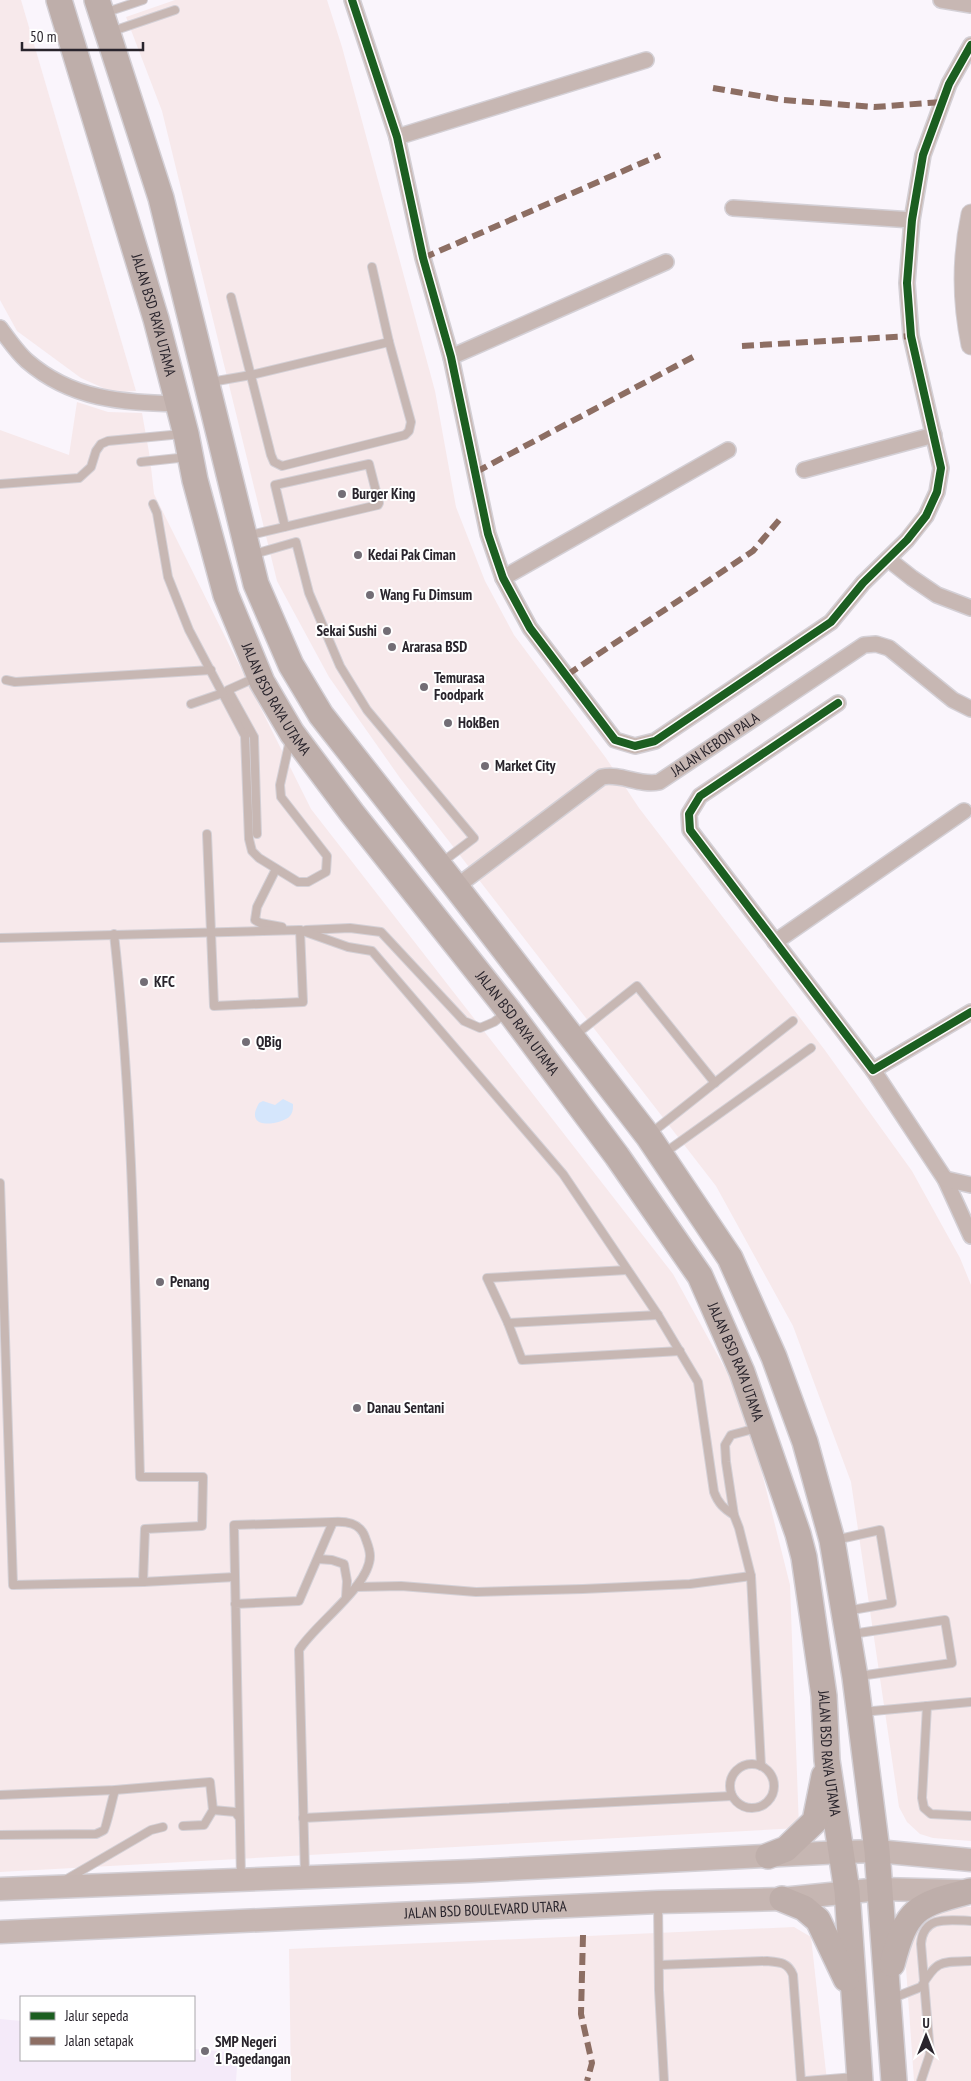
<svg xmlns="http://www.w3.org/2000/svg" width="971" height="2081" font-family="'PT Sans Narrow',sans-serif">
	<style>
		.commercial { fill: #f7e9eb }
		.built { fill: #f4eaf9 }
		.water { fill: #d5e6fc }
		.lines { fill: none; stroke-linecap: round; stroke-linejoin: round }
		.service-casing { stroke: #d4d0d6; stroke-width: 10 }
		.minor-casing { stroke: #d4d0d6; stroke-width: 18 }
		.tertiary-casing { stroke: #d4d0d6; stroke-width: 21 }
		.secondary-casing { stroke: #d4d0d6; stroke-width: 25 }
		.primary-casing { stroke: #d4d0d6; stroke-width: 28 }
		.service { stroke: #c7b7b3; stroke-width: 8 }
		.minor { stroke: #c7b7b3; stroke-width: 15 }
		.tertiary { stroke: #c7b7b3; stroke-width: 19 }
		.secondary { stroke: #c6b6b2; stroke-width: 22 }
		.primary { stroke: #beaeaa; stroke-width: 25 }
		.quiet { stroke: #8d6e63; stroke-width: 6; stroke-dasharray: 12 6; stroke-linecap: butt }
		.cycleway-casing { stroke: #fff; stroke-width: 11 }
		.cycleway { stroke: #1b5e20; stroke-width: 8 }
		.poi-dot { fill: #726d75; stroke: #fff; stroke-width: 2 }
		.labels { text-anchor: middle; stroke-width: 4; stroke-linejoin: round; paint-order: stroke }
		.street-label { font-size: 15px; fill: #29242c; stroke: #fff }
		.poi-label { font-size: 15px; font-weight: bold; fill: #29242c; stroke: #fff; text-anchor: start }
	</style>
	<rect width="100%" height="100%" fill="#faf5fc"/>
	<g class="commercial">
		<polygon points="0,0 21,0 136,391 112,392 81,378 17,331 0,300"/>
		<polygon points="175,0 327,0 342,47 435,391 456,507 485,581 514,635 606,758 639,808 824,1049 912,1171 960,1258 971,1285 971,1841 933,1838 920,1834 907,1822 899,1807 851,1482 793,1326 716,1186 400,778 329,677 277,581 162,111 126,17"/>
		<polygon points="77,402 108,412 142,413 150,458 154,494 311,809 673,1274 745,1405 790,1585 799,1828 0,1872 0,430 69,455"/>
		<polygon points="960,1906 971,1907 971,2081 914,2081 906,1968 908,1943 916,1924 933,1911"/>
		<polygon points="794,1927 811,1937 827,2081 291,2081 289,1949"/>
	</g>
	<polygon class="built" points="0,2019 21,2021 21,2060 194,2060 194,2049 238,2053 236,2081 0,2081"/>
	<path class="water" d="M283,1099L293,1104C293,1109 293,1112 290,1116C285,1122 261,1128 256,1119C253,1114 257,1107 259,1103L263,1101L275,1105Z"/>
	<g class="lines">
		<g class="service-casing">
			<g id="service">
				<polyline points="104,13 143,0"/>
				<polyline points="110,32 175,10"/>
				<polyline points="231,297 271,455 274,462 282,466 405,435 409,431 411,422 389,342"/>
				<polyline points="211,382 251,375 389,342 372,267"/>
				<polyline points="141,462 188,457"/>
				<polyline points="0,484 79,478 91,467 96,451 101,444 108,441 182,434"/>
				<polyline points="153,504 157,513 168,577 189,630 245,736 249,839 252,851 259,858 298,882 308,882 326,872 327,856 281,797 280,785 290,740"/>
				<polyline points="246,536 378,505 379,503 369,464 275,485 285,527"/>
				<polyline points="251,555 296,542 309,593 340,666 367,710 474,838 441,863"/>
				<polyline points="257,677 228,690 254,737 257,834"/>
				<polyline points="6,680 15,682 211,670"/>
				<polyline points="191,704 223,693"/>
				<polyline points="207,834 214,1006 303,1002 300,930"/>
				<polyline points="276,869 257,907 255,920 260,923 282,927"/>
				<polyline points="306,930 350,928 381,932 464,1021 480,1028 494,1022 507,1012"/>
				<path d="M114,934C134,1114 135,1296 140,1477H203L202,1526L145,1529L143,1582"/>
				<path d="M0,938L300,930L348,947L372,951L563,1174L658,1315L698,1382L714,1492C718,1503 724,1509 734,1515"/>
				<polyline points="574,1036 637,986 715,1083"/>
				<polyline points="650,1134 793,1021"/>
				<polyline points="663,1154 811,1048"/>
				<polyline points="0,1183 13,1585 143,1582 235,1577"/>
				<polyline points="627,1270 487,1278 508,1323 658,1315"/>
				<polyline points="508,1323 522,1360 680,1351"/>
				<polyline points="757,1428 731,1435 725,1445 726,1462 734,1515 739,1528 751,1576 761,1766"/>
				<polyline points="835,1540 880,1530 892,1603 846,1611"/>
				<polyline points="318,1559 332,1560 344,1564 347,1581 346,1597"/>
				<polyline points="356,1587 401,1586 476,1592 583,1589 690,1584 751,1576"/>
				<polyline points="235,1604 299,1601 333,1522 234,1525 241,1878"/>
				<polyline points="852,1634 945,1620 952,1663 859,1676"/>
				<polyline points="927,1706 922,1798 924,1808 931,1814 971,1816"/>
				<polyline points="862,1712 971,1702"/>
				<circle cx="752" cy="1786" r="22"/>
				<polyline points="0,1795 115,1790 210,1782 213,1810 204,1825 183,1826"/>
				<polyline points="213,1810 235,1812 239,1817"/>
				<polyline points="303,1818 732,1796"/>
				<path d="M0,1835L96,1834C98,1833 103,1831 104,1830C106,1828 113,1796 115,1790"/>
				<path d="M305,1875L299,1650C315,1624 370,1586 370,1556C370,1549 367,1543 365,1537C360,1523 347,1521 333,1522"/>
				<polyline points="67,1879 151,1830 163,1827"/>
				<polyline points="658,1903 659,1990 664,2081"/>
				<path d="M659,1965L767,1961C779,1962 788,1962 793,1975L801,2081"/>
				<path d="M893,1998L921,1987C937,1960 940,1962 971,1961"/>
				<polyline points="806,2081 855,2077"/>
				<path d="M921,2081L930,2054L921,1944C923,1915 949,1920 971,1921"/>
			</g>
		</g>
		<g class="minor-casing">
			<g id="minor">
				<polyline points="352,0 397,137 423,258 451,357 488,534 503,578 530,628 615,740 635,746 655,741 831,622 863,583 907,540 926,516 937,492 941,468 911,336 907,283 912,220 923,155 949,84 971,45"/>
				<polyline points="941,0 971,5"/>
				<polyline points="397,137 646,60"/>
				<polyline points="733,208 912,220"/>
				<path d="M0,328C8,339 17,352 27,361C72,400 121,402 178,404"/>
				<polyline points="451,357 666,262"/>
				<polyline points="804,470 934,435"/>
				<polyline points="888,559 912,578 937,595 971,608"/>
				<polyline points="503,578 728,450"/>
				<polyline points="838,703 700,796 689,814 690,830 873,1070 971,1012"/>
				<path id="s1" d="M456,887L602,777C621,773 639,786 659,782L864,645L876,644L889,648L953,700L971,709"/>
				<polyline points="775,942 964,811"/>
				<polyline points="873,1070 945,1179 971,1236"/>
				<polyline points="945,1179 971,1185"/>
			</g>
		</g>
		<g class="tertiary-casing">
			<path id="tertiary" d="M971,214C962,256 962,302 971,345"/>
		</g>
		<g class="secondary-casing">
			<g id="secondary">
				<polyline points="0,1889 471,1871 842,1852 877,1851 971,1860"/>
				<path id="s2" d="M0,1932L658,1902L782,1899L880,1889L960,1891"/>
			</g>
		</g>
		<g class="primary-casing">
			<g id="primary">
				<path id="s3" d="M59,0L156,319L186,434L195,480L226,595L262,682L292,733L352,813L509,1011L617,1156L700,1276L742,1372L798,1534L804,1557L824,1696L827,1760L847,1891L860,2081"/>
				<polyline points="97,0 161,198 256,584 291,665 321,715 456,887 648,1136 730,1258 774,1357 805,1442 832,1540 855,1677 877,1851 894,2081"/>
				<polyline points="768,1856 786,1849 815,1821 824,1776"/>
				<polyline points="782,1899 804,1908 818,1920 846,1979"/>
				<path d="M892,1964C907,1908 916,1905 970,1891"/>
			</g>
		</g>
		<use href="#service" class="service"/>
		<use href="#minor" class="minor"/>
		<use href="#tertiary" class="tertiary"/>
		<use href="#secondary" class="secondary"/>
		<use href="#primary" class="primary"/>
		<g class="quiet">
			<polyline points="713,88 783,100 874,107 942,102"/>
			<polyline points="423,258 660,155"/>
			<polyline points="742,346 911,336"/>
			<polyline points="476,472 693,357"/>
			<polyline points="567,675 753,551 780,519"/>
			<polyline points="583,1935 581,2014 592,2063 587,2081"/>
		</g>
		<g class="cycleway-casing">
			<g id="cycleway">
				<polyline points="352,0 397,137 423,258 451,357 488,534 503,578 530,628 615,740 635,746 655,741 831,622 863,583 907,540 926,516 937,492 941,468 911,336 907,283 912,220 923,155 949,84 971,45"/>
				<polyline points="838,703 700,796 689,814 690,830 873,1070 971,1012"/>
			</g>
		</g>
		<use href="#cycleway" class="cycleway"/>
	</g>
	<g class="poi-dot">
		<circle cx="342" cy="494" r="5"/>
		<circle cx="358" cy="555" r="5"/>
		<circle cx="370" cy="595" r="5"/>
		<circle cx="387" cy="631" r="5"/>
		<circle cx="392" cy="647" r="5"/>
		<circle cx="424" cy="687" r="5"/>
		<circle cx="448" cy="723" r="5"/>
		<circle cx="485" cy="766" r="5"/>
		<circle cx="144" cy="982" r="5"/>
		<circle cx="246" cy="1042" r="5"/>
		<circle cx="160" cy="1282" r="5"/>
		<circle cx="357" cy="1408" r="5"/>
		<circle cx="205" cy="2051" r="5"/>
	</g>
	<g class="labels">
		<g class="street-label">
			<text dy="5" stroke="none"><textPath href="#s3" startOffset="329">JALAN BSD RAYA UTAMA</textPath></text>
			<text dy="5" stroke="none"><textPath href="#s3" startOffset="734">JALAN BSD RAYA UTAMA</textPath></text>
			<text dy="5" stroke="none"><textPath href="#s1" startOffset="308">JALAN KEBON PALA</textPath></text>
			<text dy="5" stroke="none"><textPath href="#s3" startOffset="1139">JALAN BSD RAYA UTAMA</textPath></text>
			<text dy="5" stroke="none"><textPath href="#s3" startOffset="1544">JALAN BSD RAYA UTAMA</textPath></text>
			<text dy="5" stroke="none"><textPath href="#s3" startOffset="1949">JALAN BSD RAYA UTAMA</textPath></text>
			<text dy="5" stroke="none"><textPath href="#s2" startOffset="486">JALAN BSD BOULEVARD UTARA</textPath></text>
		</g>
		<g class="poi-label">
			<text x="352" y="499">Burger King</text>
			<text x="368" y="560">Kedai Pak Ciman</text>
			<text x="380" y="600">Wang Fu Dimsum</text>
			<text x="377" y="636" text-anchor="end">Sekai Sushi</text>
			<text x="402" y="652">Ararasa BSD</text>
			<text x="434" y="683">Temurasa<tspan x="434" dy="17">Foodpark</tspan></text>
			<text x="458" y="728">HokBen</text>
			<text x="495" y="771">Market City</text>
			<text x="154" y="987">KFC</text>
			<text x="256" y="1047">QBig</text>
			<text x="170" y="1287">Penang</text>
			<text x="367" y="1413">Danau Sentani</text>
			<text x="215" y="2047">SMP Negeri<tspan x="215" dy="17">1 Pagedangan</tspan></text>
		</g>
	</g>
	<rect x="20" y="1996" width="175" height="65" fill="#ffffff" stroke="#a9a7ab"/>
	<rect x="30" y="2012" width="25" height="8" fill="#1b5e20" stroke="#a9a7ab"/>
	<text x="65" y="2021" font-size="15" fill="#29242c">Jalur sepeda</text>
	<rect x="30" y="2037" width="25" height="8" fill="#8d6e63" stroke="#a9a7ab"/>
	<text x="65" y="2046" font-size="15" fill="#29242c">Jalan setapak</text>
	<g transform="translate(926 2036)" stroke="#ffffff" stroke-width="4" paint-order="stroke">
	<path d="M0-4L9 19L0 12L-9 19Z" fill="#29242c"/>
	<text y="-8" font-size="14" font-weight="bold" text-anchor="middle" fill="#29242c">U</text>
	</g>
	<path d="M22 42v8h121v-8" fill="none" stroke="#29242c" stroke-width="2.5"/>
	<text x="30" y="42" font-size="15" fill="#29242c" stroke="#ffffff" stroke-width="4" paint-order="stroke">50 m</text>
</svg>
